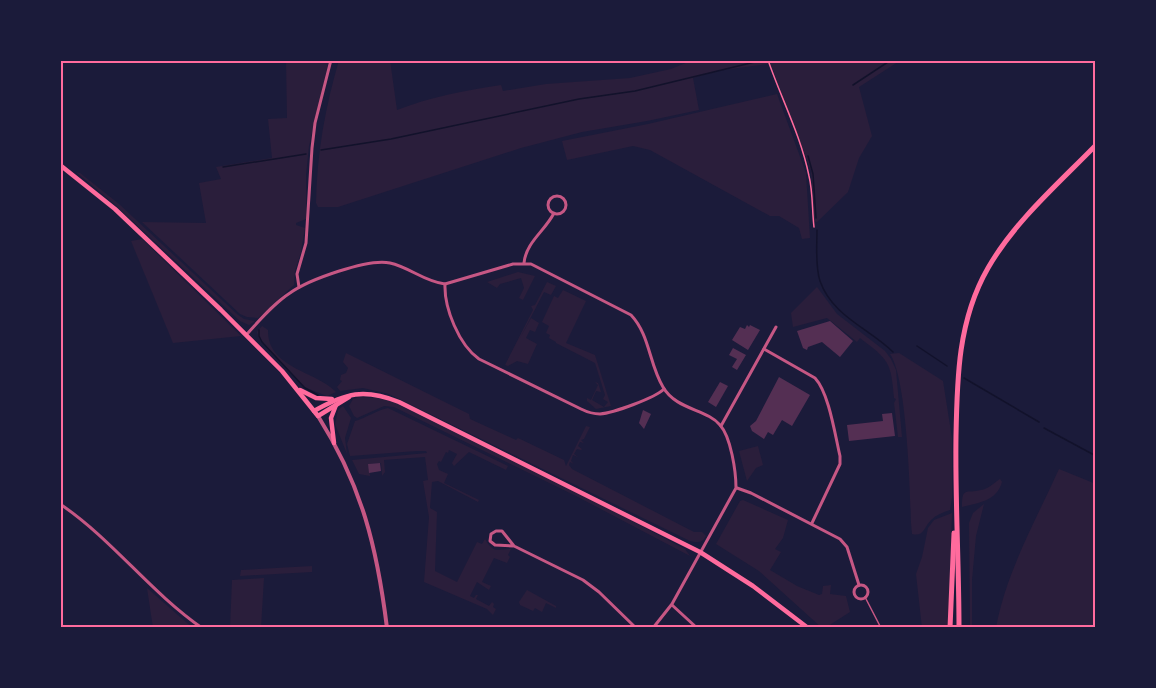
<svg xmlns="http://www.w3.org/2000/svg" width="1156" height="688" font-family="Ubuntu,sans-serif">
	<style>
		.green { fill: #2a1e3b }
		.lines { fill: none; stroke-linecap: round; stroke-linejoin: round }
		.stream { stroke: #12122b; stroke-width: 1.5 }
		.building { fill: #542f53 }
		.path { stroke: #ff6b9d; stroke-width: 1.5 }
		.service { stroke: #c65784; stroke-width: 1.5 }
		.minor { stroke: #c65784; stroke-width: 3 }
		.tertiary { stroke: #c65784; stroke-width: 4 }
		.secondary { stroke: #ff6b9d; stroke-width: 4.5 }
		.primary { stroke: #ff6b9d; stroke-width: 5 }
		.neatline { fill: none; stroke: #ff6b9d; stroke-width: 2 }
	</style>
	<rect width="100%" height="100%" fill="#1b1b3a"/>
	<g class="green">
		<polygon points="286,60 329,60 309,146 306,175 306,219 296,223 296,225 305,228 301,252 295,271 294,285 258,318 247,317 240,314 142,222 206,223 199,183 221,179 216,167 272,158 268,119 287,118"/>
		<path d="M339,60H390L397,110C430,97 467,90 501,85L503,91L546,84L630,78L671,69L693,60H766L768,64L716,71L693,78L699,110L647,121L582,132L521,148L338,207H318L316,203C317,153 325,108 339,60Z"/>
		<polygon points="769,60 901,60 859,87 872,136 859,158 848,192 817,222 814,221 811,171"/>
		<polygon points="777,94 806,173 810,238 802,239 799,228 779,216 770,216 650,150 633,146 567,160 562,141 648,124"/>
		<polygon points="76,172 80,173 119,204 238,315 244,319 255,321 249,325 240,321 114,204"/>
		<polygon points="142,239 241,336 173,343 131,241"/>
		<polygon points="518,272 535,276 523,300 519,298 524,288 521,278 500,284 497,288 487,282"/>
		<polygon points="547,282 556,286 551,295 544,292 519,340 531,318 539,323 535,332 530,330 526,338 537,344 528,364 517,361 508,366 505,365 533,310 531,306 535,305"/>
		<path d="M817,287L837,314L885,351L891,359L896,370L902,437H898L894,403L896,399L894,398C891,362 889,360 860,338L857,342L827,318L793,327L791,313Z"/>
		<polygon points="563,290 586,301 566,343 595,355 611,406 596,409 587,401 587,398 591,400 598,385 595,382 598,383 601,392 596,391 592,400 604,407 608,402 603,399 605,395 595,363 556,343 556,342 549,338 550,335 546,333 549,326 542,322 554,296 558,298"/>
		<path d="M262,326L268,330C267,368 316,371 336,392L327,396L304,387L260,340L257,332Z"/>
		<path d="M346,353L469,414L470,419L516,440L518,438L564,460L566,466L586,426L590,427L584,439L581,440L584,443L580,442L578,446L582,449L581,450L577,449L574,454L578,457L573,455L571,461L574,464L570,462L569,465L572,469L694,532H702L706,536C702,543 698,543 690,541L389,394L363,388L340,391L337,387L342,381L340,380L341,375L346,373L348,368L343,362Z"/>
		<path d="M899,353L943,381L952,438V498L950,510C943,512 936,515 931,520C924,527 924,537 912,534L911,523C910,489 907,379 890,354Z"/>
		<polygon points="360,397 378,398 391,401 581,494 685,549 690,556 576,496 394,407 384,406 357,418 354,416 349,406 353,399"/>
		<polygon points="343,406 351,418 345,438 347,454 335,424 338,410"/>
		<path d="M388,408L508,466L506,470L469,452L454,466L452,463L457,454L449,450L448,453L446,452L441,462L439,461L437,464L439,470L448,474L444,483L479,500L478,502L438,481L432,482L430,508L437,512L435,571L457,582L477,542L482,544L485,539C494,554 496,549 511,549L508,555L510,557L507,563L494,558L482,582L491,586L489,590L477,582L470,596L474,598L476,595H478L476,599L489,606L492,602L494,604L493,607L496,609L493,615L487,609L424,582L429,517L423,481L428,480L425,457L384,460L385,472L382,476L381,463L369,464L370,476L359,474L352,460L427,453L426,451H417L350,456L347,444L355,421C366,418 377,410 388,408Z"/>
		<polygon points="758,446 763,465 756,468 747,481 739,451"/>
		<path d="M1059,469L1096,484V628H996C1006,572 1036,520 1059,469Z"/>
		<path d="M1000,479L1002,482C997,501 978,503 962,507C962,486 966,494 981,490C988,489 994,483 1000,479Z"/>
		<polygon points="743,500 788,520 783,538 775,549 781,552 770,570 797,586 819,595 822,594 823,586 831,585 830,594 846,596 850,612 825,628 822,628 759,571 716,544 740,501"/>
		<polygon points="984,504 976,536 972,580 972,628 970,628 969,523 973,513"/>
		<polygon points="952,513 948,628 922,628 916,574 922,557 928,528 934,520"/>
		<polygon points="312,566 312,572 240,576 241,570"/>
		<polygon points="264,578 261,628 230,628 232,580"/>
		<polygon points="147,588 187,623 193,628 153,628"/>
		<polygon points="527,590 556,606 556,608 546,603 542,612 535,608 533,611 520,605 519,602"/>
	</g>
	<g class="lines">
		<g class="stream">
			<polyline points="853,85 891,60"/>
			<polyline points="321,150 391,139 579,99 635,91 763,60"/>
			<polyline points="808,156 813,174 816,218"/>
			<polyline points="223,167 306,154"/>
			<path d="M817,230C817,246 815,266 820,281C832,316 870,329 893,352"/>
			<polyline points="259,330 259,336 262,342 305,388 318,395"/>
			<polyline points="917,346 947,366"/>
			<polyline points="964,378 1039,422"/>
			<polyline points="1044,428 1096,456"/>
		</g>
	</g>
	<g class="building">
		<polygon points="830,321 853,341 840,357 822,342 808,347 807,350 803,348 797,331"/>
		<polygon points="747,325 749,327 750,325 760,330 748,350 732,340 740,327 745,329"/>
		<polygon points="733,348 746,355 737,370 732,367 737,359 729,355"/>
		<polygon points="779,377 810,395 792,426 782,420 773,435 768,432 764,439 752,431 750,426 756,421"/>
		<polygon points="720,382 728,386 716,407 708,402"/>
		<polygon points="643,410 651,414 644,429 639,423"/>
		<polygon points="892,413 895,436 849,441 847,425 883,421 882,414"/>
		<polygon points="380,463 381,471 369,473 368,464"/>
	</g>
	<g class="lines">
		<path class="path" d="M768,60C781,98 801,136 809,176C813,192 812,211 814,227"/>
		<polyline class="service" points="865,597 881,628"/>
		<g class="minor">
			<circle cx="557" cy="205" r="9"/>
			<path d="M524,263C526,242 545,231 554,213"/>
			<path d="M445,284C444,308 459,345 479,359L581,409C587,412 593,414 600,414C613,413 655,398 664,389"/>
			<polyline points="299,287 297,274 306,243 312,148 315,123 331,60"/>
			<path d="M247,334C260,320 273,304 290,293C308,280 368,258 390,263C409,267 425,282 445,284L513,264H531L631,315C650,335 649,364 663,387C676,410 707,409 720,425C731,437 736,472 736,488L672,604L653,628"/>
			<path d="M764,349L815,378C829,393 835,435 840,456V464L812,523"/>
			<polyline points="721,426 776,327"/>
			<polyline points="737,488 751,493 840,539 847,547 859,585"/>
			<path d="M60,504C112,539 150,592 202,628"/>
			<polyline points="514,546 502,531 496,531 491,534 490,541 495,545 514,546 583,580 599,592 636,628"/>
			<circle cx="861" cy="592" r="7"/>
			<polyline points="672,605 697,628"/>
		</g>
		<path class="tertiary" d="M318,416C362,486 377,547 387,628"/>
		<g class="secondary">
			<polyline points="60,165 115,209 221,310 282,371 318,416 349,397"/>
			<polyline points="300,390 316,398 332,399"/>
			<path d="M314,411C346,393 364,388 399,402L700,552L753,586L808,628"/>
			<polyline points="334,443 331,418 336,405"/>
		</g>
		<g class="primary">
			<polyline points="950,628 954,533"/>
			<path d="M959,628C959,564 955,500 956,436C957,378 958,320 988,268C1015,221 1058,184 1096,145"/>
		</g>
	</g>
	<rect width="1156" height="688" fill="none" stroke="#1b1b3a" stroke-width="123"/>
	<rect x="62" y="62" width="1032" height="564" class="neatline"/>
</svg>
